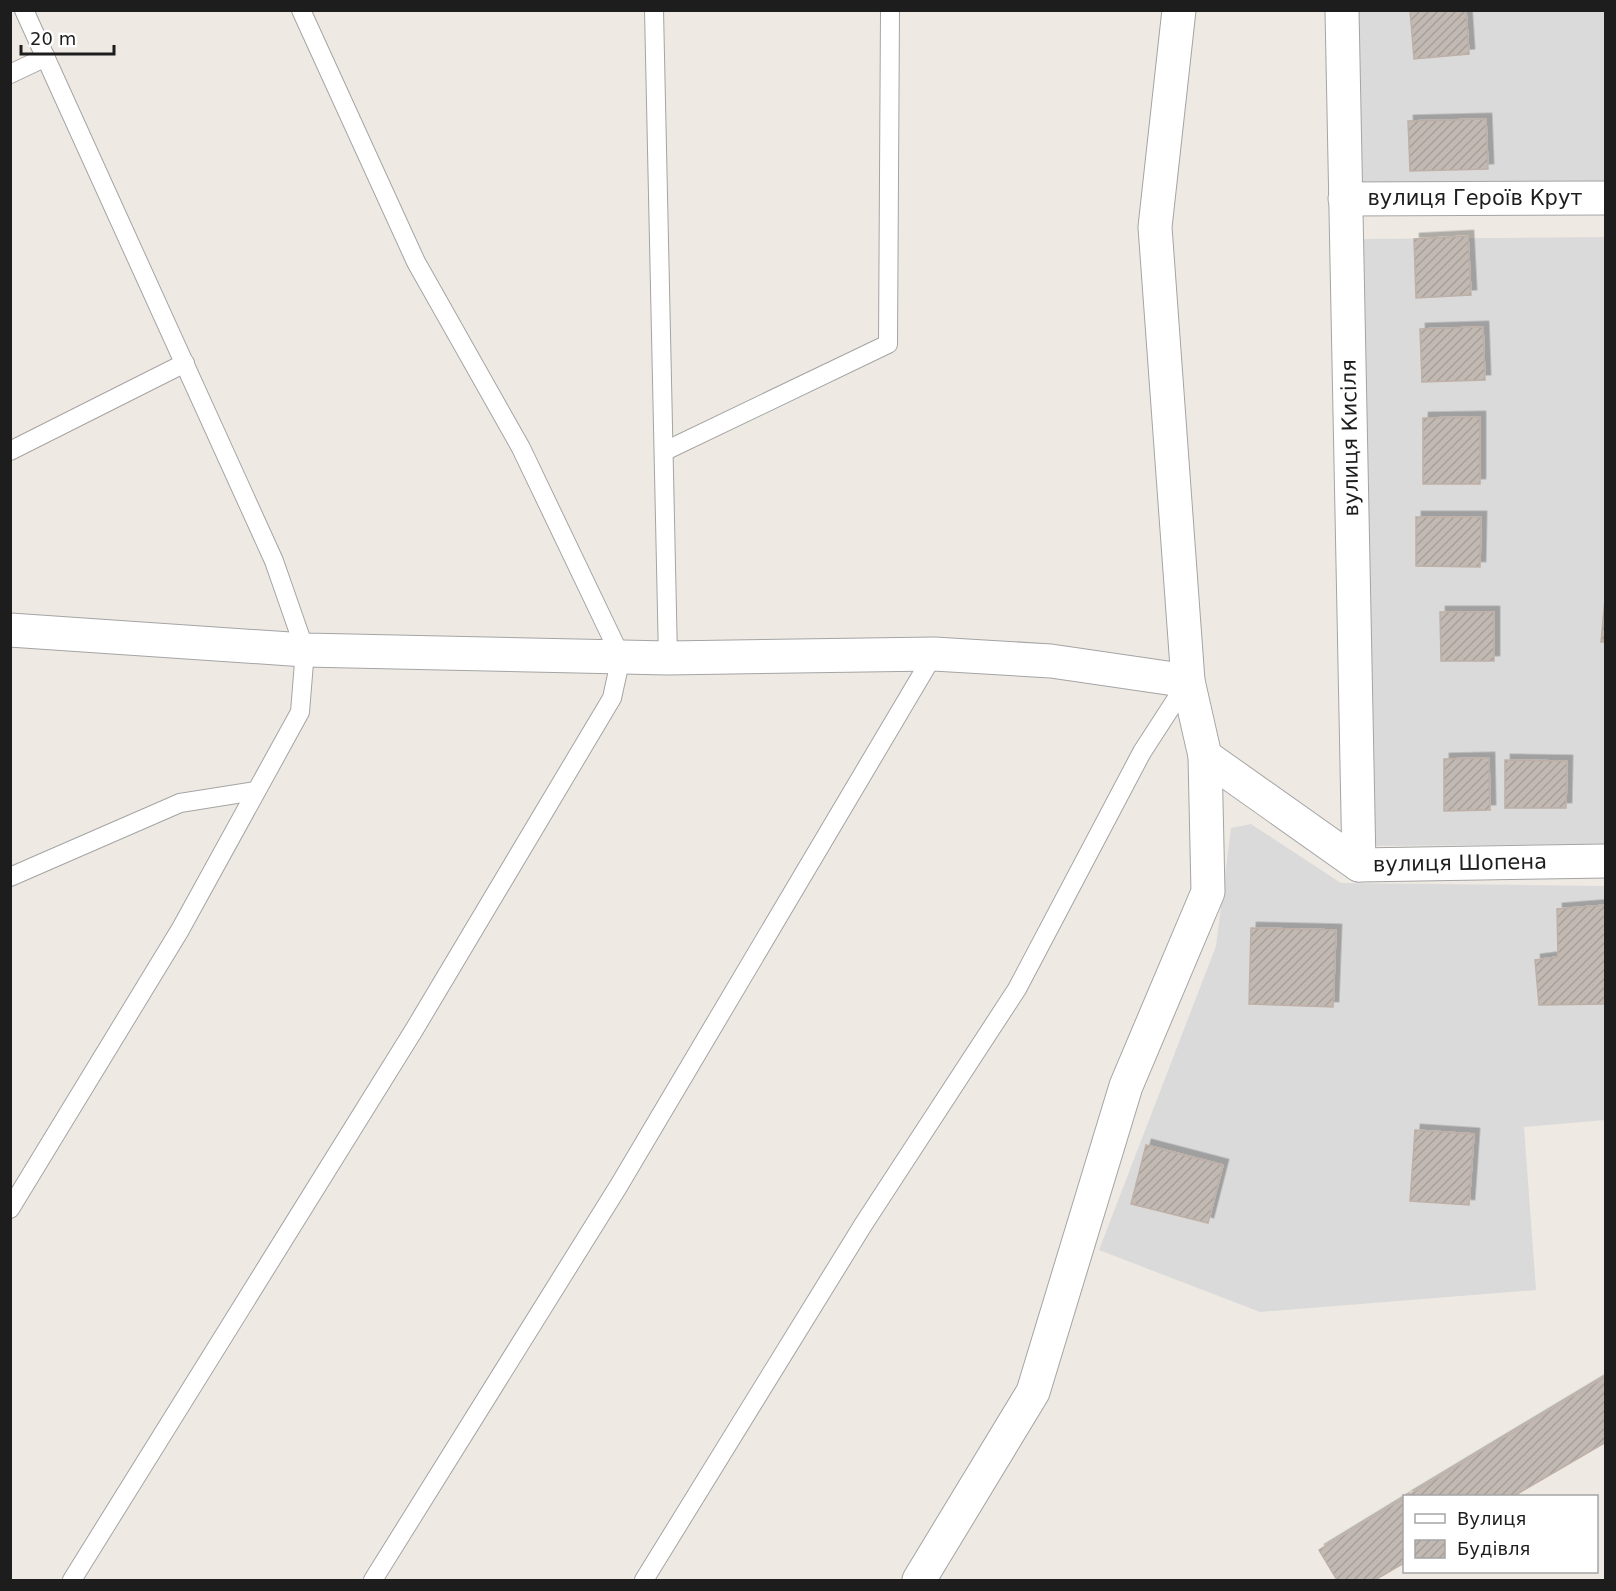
<svg xmlns="http://www.w3.org/2000/svg" width="1616" height="1591" font-family="'DejaVu Sans',sans-serif">
	<style>
		.residential { fill: #dbdada }
		.building { fill: url(#building-hatch); stroke: #beb0a6; stroke-width: 1.5; filter: url(#shadow) }
		.lines { fill: none; stroke-linecap: round; stroke-linejoin: round }
		.lane-casing { stroke: #a4a4a4; stroke-width: 20 }
		.street-casing { stroke: #a4a4a4; stroke-width: 35 }
		.lane { stroke: #fff; stroke-width: 18 }
		.street { stroke: #fff; stroke-width: 33 }
		.labels { text-anchor: middle; stroke-width: 4.5; stroke-linejoin: round; paint-order: stroke }
		.street-label { font-size: 21px; fill: #1d1d1d; stroke: #fff }
	</style>
	<defs>
		<pattern id="building-hatch" width="6" height="6" patternUnits="userSpaceOnUse" patternTransform="scale(1.5)"><rect width="6" height="6" fill="#c2b9b3"/><path d="M-1 1l2-2M0 6l6-6M5 7l2-2" fill="none" stroke="#a69f9a"/></pattern>
		<filter id="shadow"><feDropShadow dx="5.5" dy="-5.5" stdDeviation="0" flood-color="#0004"/></filter>
	</defs>
	<rect width="100%" height="100%" fill="#eeeae3"/>
	<g class="residential">
		<polygon points="1359,11 1605,11 1605,182 1359,184"/>
		<polygon points="1605,237 1605,844 1368,846 1364,239"/>
		<polygon points="1251,824 1341,883 1605,886 1605,1120 1524,1127 1536,1290 1260,1312 1099,1250 1216,946 1231,828"/>
	</g>
	<g class="building">
		<polygon points="1410,10 1466,10 1469,54 1414,59"/>
		<polygon points="1486,119 1488,169 1410,171 1408,121"/>
		<polygon points="1468,236 1471,295 1416,298 1414,239"/>
		<polygon points="1483,327 1485,380 1422,382 1420,329"/>
		<polygon points="1480,417 1480,484 1423,484 1423,418"/>
		<polygon points="1416,517 1481,517 1480,567 1416,566"/>
		<polygon points="1606,588 1606,642 1601,642"/>
		<polygon points="1440,612 1494,612 1494,661 1441,661"/>
		<polygon points="1489,758 1490,810 1444,811 1444,759"/>
		<polygon points="1505,760 1567,761 1566,808 1505,808"/>
		<polygon points="1606,905 1606,1004 1539,1005 1535,960 1558,957 1557,909"/>
		<polygon points="1251,928 1336,930 1333,1007 1249,1004"/>
		<polygon points="1415,1130 1474,1134 1469,1205 1410,1201"/>
		<polygon points="1146,1145 1223,1165 1208,1223 1131,1204"/>
		<polygon points="1605,1377 1606,1442 1514,1496 1407,1496"/>
		<polygon points="1404,1498 1404,1563 1375,1580 1337,1580 1319,1550"/>
	</g>
	<g class="lines">
		<g class="lane-casing">
			<g id="lane">
				<polyline points="654,10 668,658"/>
				<polyline points="10,74 46,57"/>
				<polyline points="10,451 185,363"/>
				<polyline points="665,451 888,344 890,10"/>
				<polyline points="10,877 180,803 256,791"/>
				<polyline points="10,1209 180,930 300,712 305,650 274,561 24,10"/>
				<polyline points="72,1580 414,1030 612,698 621,657 521,448 416,262 301,10"/>
				<polyline points="373,1580 618,1187 934,654"/>
				<polyline points="644,1580 863,1225 1017,989 1142,752 1188,681"/>
			</g>
		</g>
		<g class="street-casing">
			<g id="street">
				<polyline points="1342,10 1359,865"/>
				<polyline points="1345,199 1606,198"/>
				<polyline points="10,630 305,650 668,658 934,654 1051,661 1188,681"/>
				<polyline points="1205,756 1359,865 1606,861"/>
				<polyline points="919,1580 1033,1392 1126,1086 1208,892 1205,756 1188,681 1155,227 1179,10"/>
			</g>
		</g>
		<use href="#lane" class="lane"/>
		<use href="#street" class="street"/>
	</g>
	<g class="labels">
		<g class="street-label">
			<text x="1475" y="205">вулиця Героїв Крут</text>
			<text transform="translate(1350 438) rotate(-91)" y="7">вулиця Кисіля</text>
			<text transform="translate(1460 863) rotate(-1)" y="7">вулиця Шопена</text>
		</g>
	</g>
	<rect width="1616" height="1591" fill="none" stroke="#1d1d1d" stroke-width="24"/>
	<rect x="1403" y="1495" width="195" height="78" fill="#ffffff" stroke="#a5a5a5" stroke-width="1.5"/>
	<rect x="1415" y="1514" width="30" height="9" fill="#ffffff" stroke="#a5a5a5" stroke-width="1.5"/>
	<text x="1457" y="1525" font-size="18" fill="#1d1d1d">Вулиця</text>
	<rect x="1415" y="1540" width="30" height="18" fill="url(#building-hatch)" stroke="#a5a5a5" stroke-width="1.5"/>
	<text x="1457" y="1555" font-size="18" fill="#1d1d1d">Будівля</text>
	<path d="M21 45v9h93v-9" fill="none" stroke="#1d1d1d" stroke-width="3"/>
	<text x="30" y="45" font-size="18" fill="#1d1d1d" stroke="#ffffff" stroke-width="4.5" paint-order="stroke">20 m</text>
</svg>
